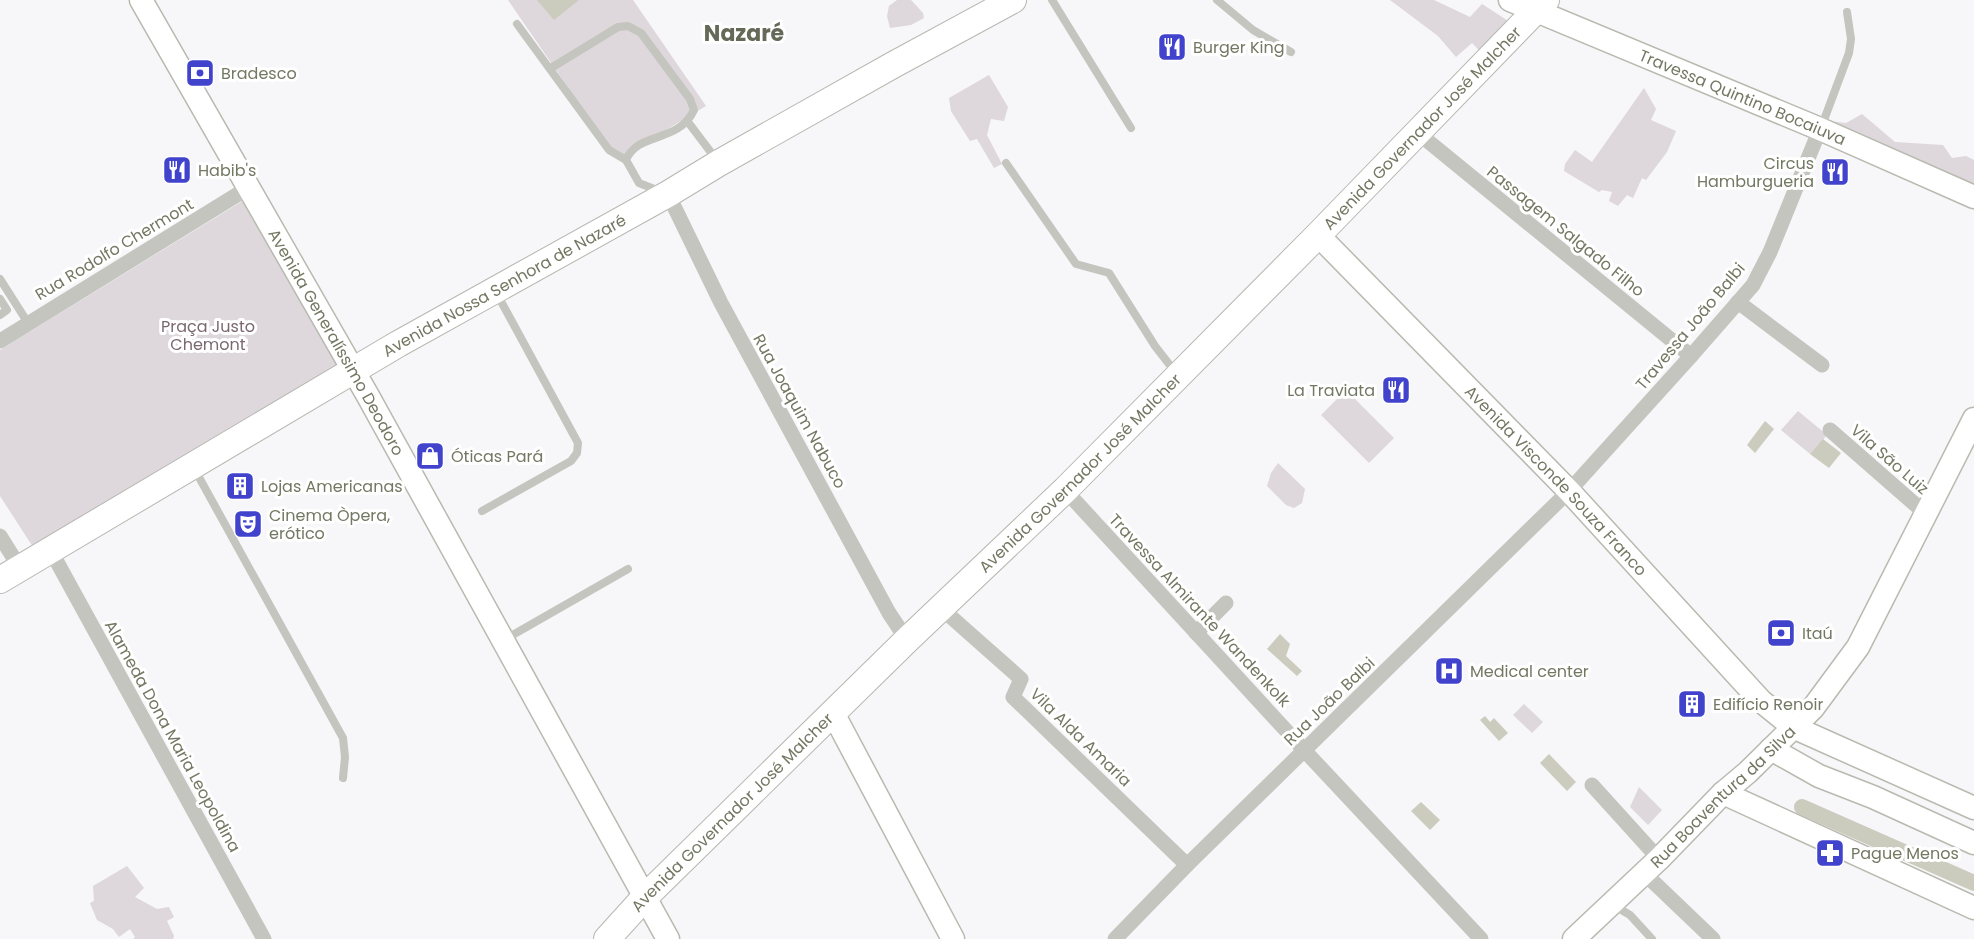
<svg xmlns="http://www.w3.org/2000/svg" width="1974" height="939" font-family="Poppins,sans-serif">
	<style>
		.green { fill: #ded7dc }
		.water { fill: #cbcbbe }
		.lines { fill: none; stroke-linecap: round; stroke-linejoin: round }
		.canal { stroke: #cbcbbe; stroke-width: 16 }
		.secondary-casing { stroke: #b8bab0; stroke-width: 25 }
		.primary-casing { stroke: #b6b8b0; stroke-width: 28 }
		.lane { stroke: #c3c5be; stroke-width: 8 }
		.street { stroke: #c3c5be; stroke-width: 15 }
		.secondary { stroke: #fff; stroke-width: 22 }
		.primary { stroke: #fff; stroke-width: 26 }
		.labels { text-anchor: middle; stroke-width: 6; stroke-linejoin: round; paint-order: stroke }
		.poi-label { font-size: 16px; fill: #737862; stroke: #fff; text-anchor: start }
		.street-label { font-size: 16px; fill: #737862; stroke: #fff }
		.park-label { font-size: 16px; fill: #7b6971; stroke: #fff }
		.district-label { font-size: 22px; font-weight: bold; fill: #656958; stroke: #fff }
	</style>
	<rect width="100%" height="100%" fill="#f7f6f8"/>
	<g class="green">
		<polygon points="508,0 633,0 706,106 617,159"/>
		<polygon points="897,0 911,0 923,13 924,18 911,25 890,28 887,16 889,6"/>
		<polygon points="1390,0 1434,0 1470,17 1482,4 1516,26 1484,55 1472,43 1456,57 1438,36"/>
		<polygon points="989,75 1008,107 1004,121 991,119 987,135 1002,164 994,168 977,139 970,141 951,111 949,98"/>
		<polygon points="1644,88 1656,109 1651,120 1676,131 1667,152 1646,180 1642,178 1633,198 1627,195 1618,206 1609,201 1612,192 1602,190 1599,192 1564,171 1565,164 1575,150 1592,162"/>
		<polygon points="1862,114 1895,142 1943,145 1952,158 1966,156 1974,160 1974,194 1826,132 1830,121 1846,123"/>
		<polygon points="244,200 344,365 33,547 0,496 0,350"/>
		<polygon points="1346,390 1394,438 1369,463 1321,415"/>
		<polygon points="1798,411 1827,435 1810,454 1781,430"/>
		<polygon points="1278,463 1305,489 1302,503 1294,508 1286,505 1267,486 1271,473"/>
		<polygon points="1524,704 1543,722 1532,733 1513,715"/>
		<polygon points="1639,787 1662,810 1648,825 1630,807"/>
		<polygon points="127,866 144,888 135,897 157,909 169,907 174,917 167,921 174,936 173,939 133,939 135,937 130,929 119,937 113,929 97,920 90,903 94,901 93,886"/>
	</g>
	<g class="water">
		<polygon points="537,0 579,0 554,20"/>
		<polygon points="1765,421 1774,429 1755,453 1747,445"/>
		<polygon points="1823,439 1841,453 1829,468 1810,454"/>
		<polygon points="1280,634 1290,644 1286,656 1302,671 1297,676 1267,649"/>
		<polygon points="1485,716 1490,722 1494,718 1508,733 1499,741 1480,720"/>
		<polygon points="1549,754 1576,782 1567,791 1540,763"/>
		<polygon points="1421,802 1440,820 1430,830 1411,811"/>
	</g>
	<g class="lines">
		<polyline class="canal" points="1802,807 1974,883"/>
		<g class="secondary-casing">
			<g id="secondary">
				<path id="s1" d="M141,0L368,396L668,939"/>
				<path id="s2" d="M1510,0L1820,129L1974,197"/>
				<path id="s3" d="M1318,235L1569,491L1761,701L1793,727L1974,808"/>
				<polyline points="833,713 953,939"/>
				<polyline points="1771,749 1819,776 1873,797 1974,843"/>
				<polyline points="1723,793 1974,908"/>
				<path id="s4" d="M1574,939L1659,859L1723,793L1748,772L1813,708L1858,647L1974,419"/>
			</g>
		</g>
		<g class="primary-casing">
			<g id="primary">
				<path id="s5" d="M0,580L398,344L668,194L719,163L893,65L1013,0"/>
				<path id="s6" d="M607,939L645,897L907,640L1065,490L1318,235L1546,0"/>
			</g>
		</g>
		<g class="lane">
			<polyline points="1052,0 1131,128"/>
			<polyline points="1217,0 1253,30 1291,52"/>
			<polyline points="517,24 609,150 626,160"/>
			<path d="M551,68L618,27L628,26L641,33L690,99L694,110C678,144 638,131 626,160L639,183L662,192"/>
			<polyline points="688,122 716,159"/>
			<polyline points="1821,128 1849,53 1851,39 1847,12"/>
			<polyline points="1006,163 1076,264 1109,273 1155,346 1176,373"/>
			<polyline points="0,279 28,323"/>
			<polyline points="0,299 7,310 0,315"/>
			<polyline points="195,470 343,738 345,757 343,778"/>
			<polyline points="482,511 571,461 577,453 578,443 497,294"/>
			<polyline points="504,640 628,569"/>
			<polyline points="1613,905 1630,915 1652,939"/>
		</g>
		<g class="street">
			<polyline points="1418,133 1691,356"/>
			<polyline points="668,194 721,303 889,613 907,640"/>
			<polyline points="1738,302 1822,365"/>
			<polyline points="0,341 248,188"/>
			<polyline points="1830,430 1926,514"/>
			<polyline points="1065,490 1304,750 1481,939"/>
			<polyline points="0,536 20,568"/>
			<polyline points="51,551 264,939"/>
			<polyline points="942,609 1021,679 1013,697 1187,865"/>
			<polyline points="1196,633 1226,603"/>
			<polyline points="1592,785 1659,859"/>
			<polyline points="1644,873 1713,939"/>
			<polyline points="1115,939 1187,865 1569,491 1691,356 1753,285 1770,252 1820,129"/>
		</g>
		<use href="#secondary" class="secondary"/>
		<use href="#primary" class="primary"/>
	</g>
	<defs>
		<g id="restaurant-square" transform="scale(1.5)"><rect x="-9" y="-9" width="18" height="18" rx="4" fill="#4143cd" stroke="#fff"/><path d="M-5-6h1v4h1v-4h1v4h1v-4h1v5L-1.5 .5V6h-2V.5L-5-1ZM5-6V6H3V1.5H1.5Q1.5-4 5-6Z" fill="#fff"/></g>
		<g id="bank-square" transform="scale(1.5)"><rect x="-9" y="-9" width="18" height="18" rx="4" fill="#4143cd" stroke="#fff"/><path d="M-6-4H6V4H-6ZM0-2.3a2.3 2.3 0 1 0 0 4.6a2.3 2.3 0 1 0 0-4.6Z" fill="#fff"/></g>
		<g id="shop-square" transform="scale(1.5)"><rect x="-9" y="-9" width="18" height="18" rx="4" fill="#4143cd" stroke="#fff"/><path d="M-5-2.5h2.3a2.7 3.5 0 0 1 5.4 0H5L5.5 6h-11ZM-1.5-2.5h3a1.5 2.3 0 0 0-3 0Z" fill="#fff"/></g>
		<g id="building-square" transform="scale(1.5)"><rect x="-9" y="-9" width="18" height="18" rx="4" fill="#4143cd" stroke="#fff"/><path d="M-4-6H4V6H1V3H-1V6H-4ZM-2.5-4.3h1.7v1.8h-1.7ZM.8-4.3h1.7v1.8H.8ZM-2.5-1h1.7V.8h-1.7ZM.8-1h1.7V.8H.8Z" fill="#fff"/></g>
		<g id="theatre-square" transform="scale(1.5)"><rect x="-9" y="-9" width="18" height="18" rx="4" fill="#4143cd" stroke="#fff"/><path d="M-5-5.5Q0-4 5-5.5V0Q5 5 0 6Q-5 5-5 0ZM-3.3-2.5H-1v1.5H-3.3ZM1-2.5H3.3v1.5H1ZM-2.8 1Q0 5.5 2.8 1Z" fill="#fff"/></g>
		<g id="hospital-square" transform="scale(1.5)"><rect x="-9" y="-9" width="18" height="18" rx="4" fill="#4143cd" stroke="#fff"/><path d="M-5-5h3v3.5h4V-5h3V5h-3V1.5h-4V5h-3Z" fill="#fff"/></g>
		<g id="pharmacy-square" transform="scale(1.5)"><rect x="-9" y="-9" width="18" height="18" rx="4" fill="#4143cd" stroke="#fff"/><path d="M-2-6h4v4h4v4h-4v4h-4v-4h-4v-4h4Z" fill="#fff"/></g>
	</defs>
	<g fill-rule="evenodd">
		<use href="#restaurant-square" x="1172" y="47"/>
		<use href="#bank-square" x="200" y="73"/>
		<use href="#restaurant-square" x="177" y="170"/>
		<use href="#restaurant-square" x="1835" y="172"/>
		<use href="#restaurant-square" x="1396" y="390"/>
		<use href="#shop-square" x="430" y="456"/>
		<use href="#building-square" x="240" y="486"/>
		<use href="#theatre-square" x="248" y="524"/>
		<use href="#bank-square" x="1781" y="633"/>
		<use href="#hospital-square" x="1449" y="671"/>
		<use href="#building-square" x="1692" y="704"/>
		<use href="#pharmacy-square" x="1830" y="853"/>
	</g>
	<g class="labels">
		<g class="poi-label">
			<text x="1193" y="53">Burger King</text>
			<text x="221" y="79">Bradesco</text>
			<text x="1814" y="169" text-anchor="end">Circus<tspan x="1814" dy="18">Hamburgueria</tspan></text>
			<text x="198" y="176">Habib's</text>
			<text x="1375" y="396" text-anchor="end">La Traviata</text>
			<text x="451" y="462">Óticas Pará</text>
			<text x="261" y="492">Lojas Americanas</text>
			<text x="269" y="521">Cinema Òpera,<tspan x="269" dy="18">erótico</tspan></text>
			<text x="1802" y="639">Itaú</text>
			<text x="1470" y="677">Medical center</text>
			<text x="1713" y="710">Edifício Renoir</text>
			<text x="1851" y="859">Pague Menos</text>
		</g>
		<g class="street-label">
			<text dy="6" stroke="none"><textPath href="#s2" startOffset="252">Travessa Quintino Bocaiuva</textPath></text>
			<text dy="6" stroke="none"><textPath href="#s6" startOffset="1150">Avenida Governador José Malcher</textPath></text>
			<text transform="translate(1566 231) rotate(39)" y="6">Passagem Salgado Filho</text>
			<text transform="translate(114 249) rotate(-31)" y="6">Rua Rodolfo Chermont</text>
			<text dy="6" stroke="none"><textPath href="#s5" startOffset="584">Avenida Nossa Senhora de Nazaré</textPath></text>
			<text transform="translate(1690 326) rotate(-50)" y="6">Travessa João Balbi</text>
			<text dy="6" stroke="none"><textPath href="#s1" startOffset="394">Avenida Generalíssimo Deodoro</textPath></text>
			<text transform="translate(800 411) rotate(61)" y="6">Rua Joaquim Nabuco</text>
			<text transform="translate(1890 459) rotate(41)" y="6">Vila São Luiz</text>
			<text dy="6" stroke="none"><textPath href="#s6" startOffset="664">Avenida Governador José Malcher</textPath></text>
			<text dy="6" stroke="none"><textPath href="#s3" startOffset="342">Avenida Visconde Souza Franco</textPath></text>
			<text transform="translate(1200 610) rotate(47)" y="6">Travessa Almirante Wandenkolk</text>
			<text transform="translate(1329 701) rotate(-44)" y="6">Rua João Balbi</text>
			<text transform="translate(173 736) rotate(61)" y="6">Alameda Dona Maria Leopoldina</text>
			<text transform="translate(1081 737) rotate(44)" y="6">Vila Alda Amaria</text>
			<text dy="6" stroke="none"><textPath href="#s4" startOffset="206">Rua Boaventura da Silva</textPath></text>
			<text dy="6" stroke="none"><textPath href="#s6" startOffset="178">Avenida Governador José Malcher</textPath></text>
		</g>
		<g class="park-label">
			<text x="208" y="332">Praça Justo<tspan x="208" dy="18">Chemont</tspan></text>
		</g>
		<g class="district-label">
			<text x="744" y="41">Nazaré</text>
		</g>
	</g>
</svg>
